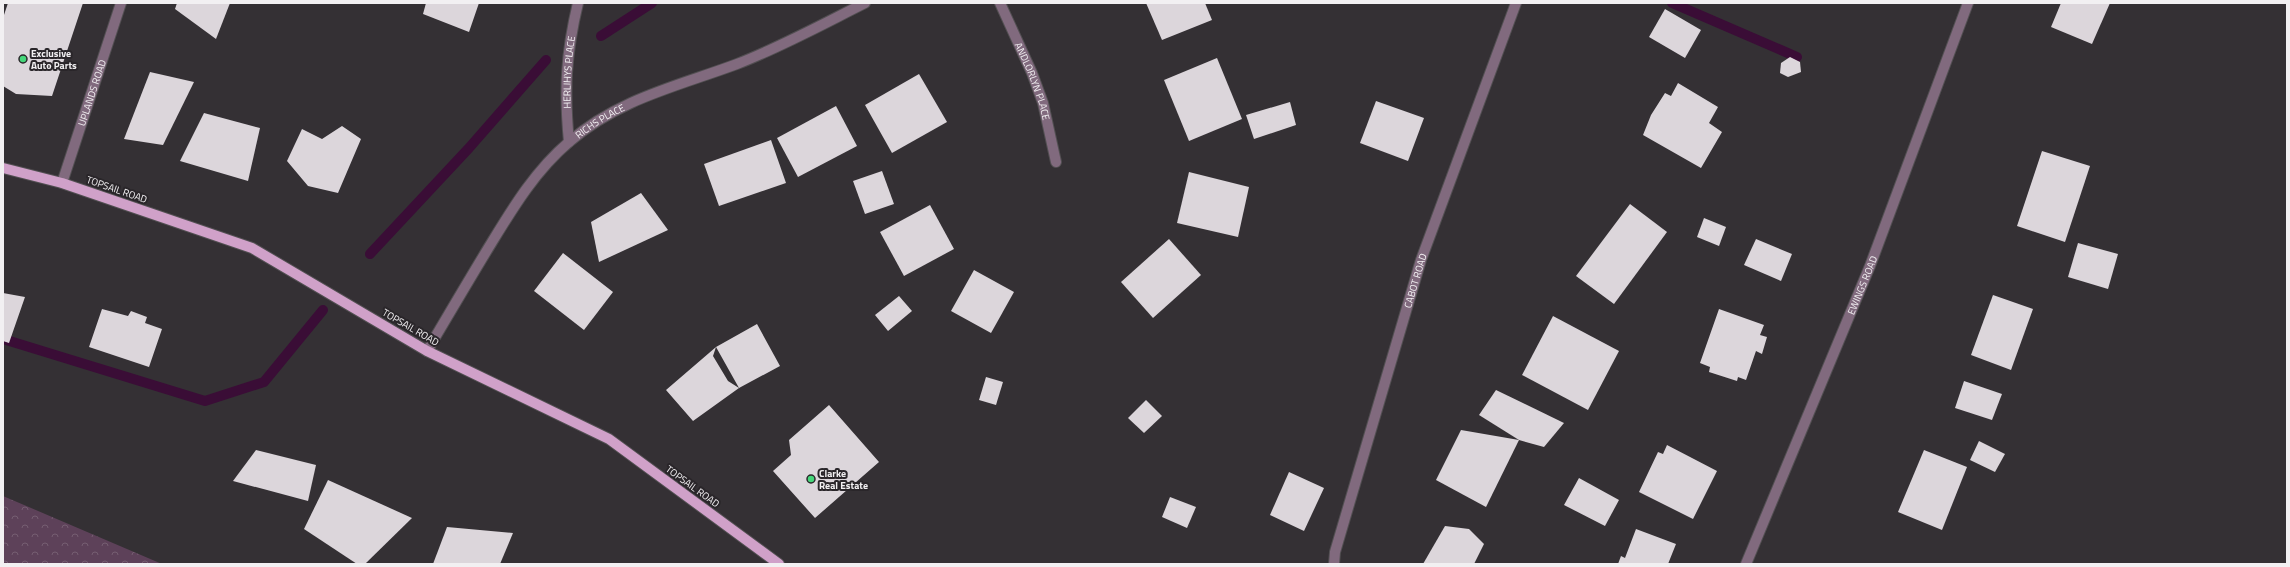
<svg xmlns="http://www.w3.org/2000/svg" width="2290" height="567" font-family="'Titillium Web',sans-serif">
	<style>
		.park { fill: url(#park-crowns) }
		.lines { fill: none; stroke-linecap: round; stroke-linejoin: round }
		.stream { stroke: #3a0d36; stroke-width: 10 }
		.building { fill: #dcd6db }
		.minor-casing { stroke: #524f52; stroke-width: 12 }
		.major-casing { stroke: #524f52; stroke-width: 12 }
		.minor { stroke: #816a7e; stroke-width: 10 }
		.major { stroke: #d0a1c9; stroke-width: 10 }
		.poi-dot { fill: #45d77a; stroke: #2a262a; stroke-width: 1.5 }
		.labels { text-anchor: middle; stroke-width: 4; stroke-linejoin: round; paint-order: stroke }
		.poi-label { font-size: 10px; font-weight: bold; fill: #f2f0f2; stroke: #2a262a; text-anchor: start }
		.street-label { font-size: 10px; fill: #f2f0f2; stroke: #2a262a }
	</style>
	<defs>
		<pattern id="park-crowns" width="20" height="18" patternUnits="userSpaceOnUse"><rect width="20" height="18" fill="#5d4159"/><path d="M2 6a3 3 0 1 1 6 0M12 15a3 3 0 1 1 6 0" fill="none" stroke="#755d71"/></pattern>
	</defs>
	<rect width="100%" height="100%" fill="#343034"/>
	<polygon class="park" points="3,496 162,564 3,564"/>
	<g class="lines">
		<g class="stream">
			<polyline points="1672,3 1797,57"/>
			<polyline points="601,36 652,3"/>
			<polyline points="370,254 469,148 546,60"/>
			<polyline points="3,339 205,401 264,382 323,310"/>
		</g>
	</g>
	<g class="building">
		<polygon points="8,3 83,3 52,96 16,94 3,86 3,18"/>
		<polygon points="177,3 230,3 216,39 175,9"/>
		<polygon points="426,3 479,3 469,32 423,14"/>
		<polygon points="1146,3 1205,3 1212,20 1162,40"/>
		<polygon points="2061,3 2110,3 2092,44 2051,27"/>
		<polygon points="1665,9 1701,30 1685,58 1649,37"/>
		<polygon points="1790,57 1800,62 1801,72 1788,77 1780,73 1781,63"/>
		<polygon points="1217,58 1242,119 1189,141 1164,80"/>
		<polygon points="150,72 194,82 163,145 124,139"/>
		<polygon points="919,74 947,122 892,153 865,105"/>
		<polygon points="1678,83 1718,107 1709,123 1722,132 1701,168 1643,135 1651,115 1665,93 1671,96"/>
		<polygon points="1376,101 1424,118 1408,161 1360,143"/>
		<polygon points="1290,102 1296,125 1254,139 1246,115"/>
		<polygon points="836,106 857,146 798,177 777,138"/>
		<polygon points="204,113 260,128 248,181 180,161"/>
		<polygon points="342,126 361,139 338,193 308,186 287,161 302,129 322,139"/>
		<polygon points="771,140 786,183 719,206 704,164"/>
		<polygon points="2042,151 2090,166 2065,242 2017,226"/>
		<polygon points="882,171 894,204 865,214 853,181"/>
		<polygon points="1189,172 1249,187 1238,237 1177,223"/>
		<polygon points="641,193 668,230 599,262 591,222"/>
		<polygon points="1630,204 1667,232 1614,304 1576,276"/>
		<polygon points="930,205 954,249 904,276 880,232"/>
		<polygon points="1704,218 1726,227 1719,246 1697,237"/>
		<polygon points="1169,239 1201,275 1153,318 1121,282"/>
		<polygon points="1756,239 1792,254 1781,281 1744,265"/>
		<polygon points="2078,243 2118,254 2108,289 2068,277"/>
		<polygon points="563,253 613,292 584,330 534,291"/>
		<polygon points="974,270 1014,292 991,333 951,311"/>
		<polygon points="3,293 25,297 9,343 3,341"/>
		<polygon points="1993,295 2033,309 2011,370 1971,355"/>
		<polygon points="899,296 912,311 888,331 875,315"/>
		<polygon points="102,309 128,316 131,311 147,317 145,323 162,329 149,367 89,347"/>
		<polygon points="1719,309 1764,325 1760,335 1767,337 1762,354 1756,351 1746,380 1738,377 1737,381 1709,372 1710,367 1700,363"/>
		<polygon points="1553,316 1619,351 1588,410 1522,375"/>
		<polygon points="757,324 780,366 739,388 693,421 666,390 716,347 713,356 728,381 739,388 716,347"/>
		<polygon points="986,377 1003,382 996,405 979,400"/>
		<polygon points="1964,381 2002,394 1992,420 1955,408"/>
		<polygon points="1496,390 1564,423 1544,447 1519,440 1479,415"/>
		<polygon points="1146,400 1162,416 1144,433 1128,418"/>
		<polygon points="829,405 879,462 815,518 773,471 791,455 789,440"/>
		<polygon points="1461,430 1519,440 1486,507 1436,480"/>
		<polygon points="1979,441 2005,454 1995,472 1970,460"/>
		<polygon points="1667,445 1717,471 1693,519 1639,492 1658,452 1663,454"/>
		<polygon points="256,450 316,465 308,501 233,481"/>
		<polygon points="1924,450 1967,467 1942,530 1898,512"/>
		<polygon points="1289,472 1324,488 1304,531 1270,515"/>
		<polygon points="1579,478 1619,500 1605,526 1564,505"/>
		<polygon points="328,480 412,518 365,564 357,564 304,529"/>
		<polygon points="1170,497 1196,507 1187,528 1162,517"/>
		<polygon points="1445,526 1469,529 1484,544 1474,564 1423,564"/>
		<polygon points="447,527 513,533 500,564 433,564"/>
		<polygon points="1636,529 1676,544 1668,564 1618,564 1621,556 1625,558"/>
	</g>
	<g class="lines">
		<g class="minor-casing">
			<g id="minor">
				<path id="s1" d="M1000,3L1032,73L1043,103L1056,162"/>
				<path id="s2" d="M569,142C564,90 566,53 578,3"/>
				<path id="s3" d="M62,183L121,3"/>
				<path id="s4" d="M427,351C449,314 470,278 492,242C514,206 536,170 569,142C618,99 678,86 737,64C781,47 823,24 865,3"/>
				<path id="s5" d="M1334,564L1335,552L1421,260L1516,3"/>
				<path id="s6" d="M1746,564L1870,266L1968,3"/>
			</g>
		</g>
		<g class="major-casing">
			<polyline id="major" points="3,168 62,183 252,248 427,351 609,439 779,564"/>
		</g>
		<use href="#minor" class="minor"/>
		<use href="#major" class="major"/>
	</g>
	<g class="poi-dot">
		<circle cx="23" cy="59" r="4"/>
		<circle cx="811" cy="479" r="4"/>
	</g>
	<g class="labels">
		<g class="poi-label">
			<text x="31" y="57">Exclusive<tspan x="31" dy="12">Auto Parts</tspan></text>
			<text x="819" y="477">Clarke<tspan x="819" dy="12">Real Estate</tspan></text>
		</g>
		<g class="street-label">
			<text dy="4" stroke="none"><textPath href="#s2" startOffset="70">HERLIHYS PLACE</textPath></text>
			<text dy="4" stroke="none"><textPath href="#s1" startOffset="85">ANDLORLYN PLACE</textPath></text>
			<text dy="4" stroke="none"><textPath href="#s3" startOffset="95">UPLANDS ROAD</textPath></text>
			<text dy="4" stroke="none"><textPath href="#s4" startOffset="291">RICHS PLACE</textPath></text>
			<text transform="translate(117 189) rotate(19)" y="4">TOPSAIL ROAD</text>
			<text dy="4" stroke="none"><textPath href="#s5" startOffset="295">CABOT ROAD</textPath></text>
			<text dy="4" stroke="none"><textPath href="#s6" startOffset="302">EWINGS ROAD</textPath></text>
			<text transform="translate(411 327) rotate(30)" y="4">TOPSAIL ROAD</text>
			<text transform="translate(693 486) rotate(36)" y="4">TOPSAIL ROAD</text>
		</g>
	</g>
	<rect width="2290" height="567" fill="none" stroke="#f2f0f2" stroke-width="8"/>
</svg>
